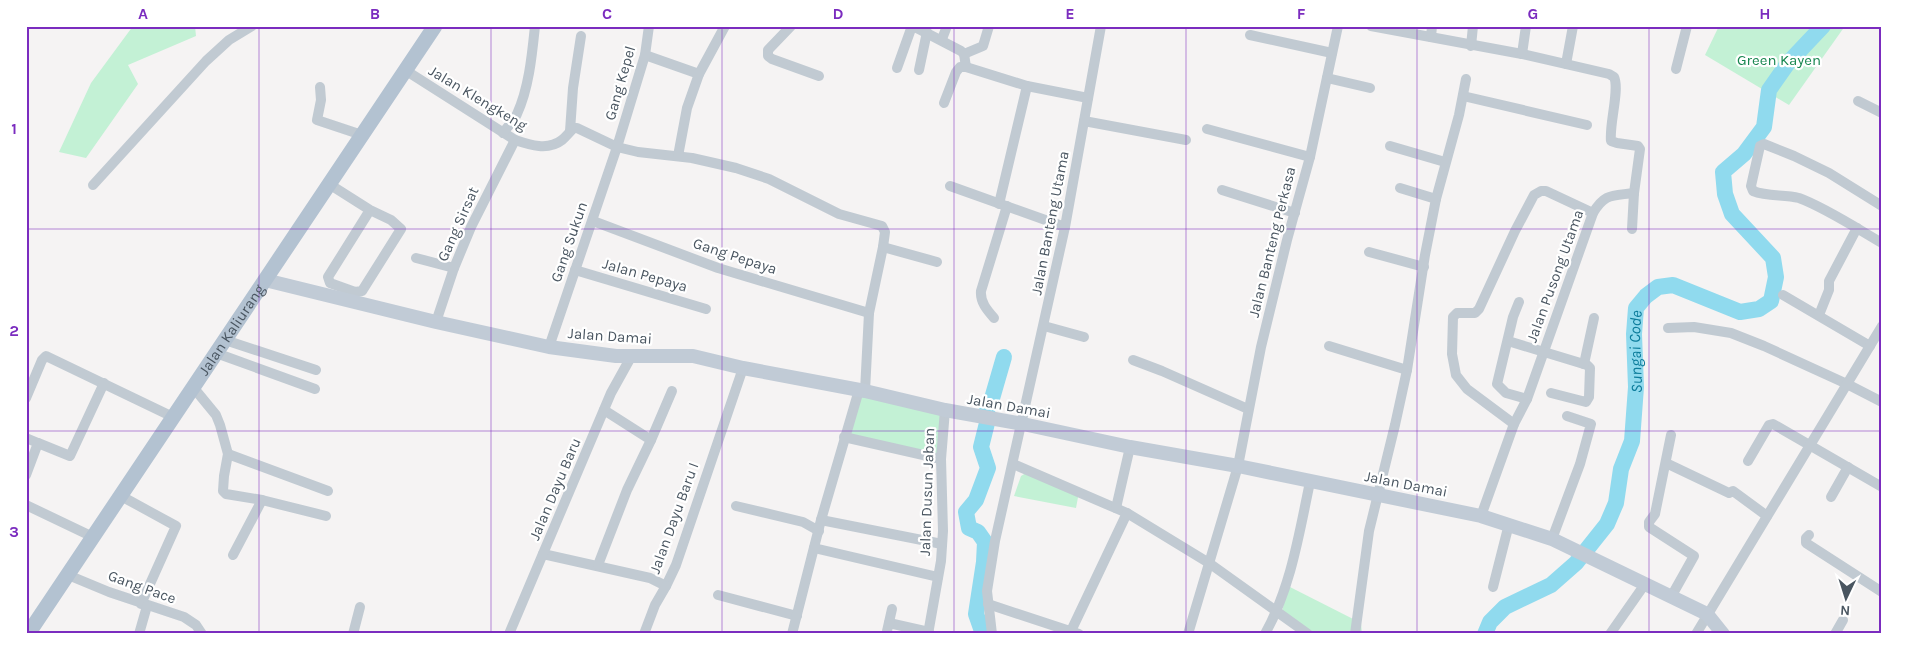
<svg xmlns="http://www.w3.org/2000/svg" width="1908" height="660" font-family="Karla,sans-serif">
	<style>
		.green { fill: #c3f1d5 }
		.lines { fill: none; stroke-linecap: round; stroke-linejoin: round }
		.river { stroke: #90daee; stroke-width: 16 }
		.minor { stroke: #c1cad2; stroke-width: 10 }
		.secondary { stroke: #c1cbd6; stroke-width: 14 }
		.primary { stroke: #b3c2d1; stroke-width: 15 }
		.grid { fill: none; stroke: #7b2cbf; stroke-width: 1; stroke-opacity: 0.55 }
		.labels { text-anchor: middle; stroke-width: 4.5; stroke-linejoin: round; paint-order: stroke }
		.park-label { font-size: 15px; fill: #17864f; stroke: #fff }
		.street-label { font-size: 15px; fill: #4a5661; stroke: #fff }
		.water-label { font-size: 16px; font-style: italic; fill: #0c7c9b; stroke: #fff }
		.neatline { fill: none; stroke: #7b2cbf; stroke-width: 2 }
		.grid-label { font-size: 16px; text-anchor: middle; font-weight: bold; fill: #7b2cbf }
	</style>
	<rect width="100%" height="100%" fill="#f5f3f3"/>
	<g class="green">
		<polygon points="133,26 195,26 196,36 128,65 138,84 86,158 59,152 91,83"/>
		<polygon points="1719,26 1845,26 1789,105 1705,55"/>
		<polygon points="860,391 944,413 940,458 845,436"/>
		<polygon points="1029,471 1079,492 1076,508 1014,496 1021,476"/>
		<polygon points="1288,586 1361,623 1362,634 1317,634 1281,616"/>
	</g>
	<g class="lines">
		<g class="river">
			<polyline points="986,412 991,402 1004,357"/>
			<polyline points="983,634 976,614 984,562 985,542 978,532 969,528 966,512 976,500 988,468 981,447 987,423"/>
			<path id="s1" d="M1485,634L1490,622L1505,607L1551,585L1576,563L1607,524L1616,503L1621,469L1632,441L1636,387L1634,334L1636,308L1646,296L1658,287L1673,285L1740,312L1759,309L1771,301L1776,277L1773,258L1732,214L1725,194L1723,172L1744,154L1764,127L1769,90L1788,63L1823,26"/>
		</g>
		<g class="minor">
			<polyline points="791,26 768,50 768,56 772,59 819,76"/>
			<polyline points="913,26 961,51 964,54 966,67"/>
			<path d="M1371,26L1522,54L1609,74L1614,77C1620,89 1609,124 1611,141L1617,143L1638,146L1640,149L1634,193C1612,196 1605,193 1593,213L1527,399L1514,424L1481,516"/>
			<polyline points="1250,35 1332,53"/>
			<polyline points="1431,37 1432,26"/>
			<polyline points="942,39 947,26"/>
			<polyline points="1471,46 1473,26"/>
			<polyline points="964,54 983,46 989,26"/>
			<polyline points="1522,54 1526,26"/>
			<polyline points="645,55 699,74"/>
			<polyline points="1566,64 1573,26"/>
			<polyline points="897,68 912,26"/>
			<polyline points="1676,69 1687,26"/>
			<path d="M405,70L515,140C530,145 548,151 562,140C567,136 570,131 574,128H577L617,147L638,152L692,158L736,168L769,179L839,214L882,226L885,232L883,247L869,313L865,391"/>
			<polyline points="919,70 927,32"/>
			<polyline points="1327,78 1370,88"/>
			<polyline points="320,87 321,100 317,120 362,135"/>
			<polyline points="1463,96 1587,125"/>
			<polyline points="1858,101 1882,113"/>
			<polyline points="944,103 956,72 960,67 966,67 1027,86 1088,98"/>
			<polyline points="1084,121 1186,140"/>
			<polyline points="1207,129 1310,157"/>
			<polyline points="570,131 573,88 581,36"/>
			<path d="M503,133C507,127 514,121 517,114C529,88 532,55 535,26"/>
			<polyline points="1390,146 1445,162"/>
			<polyline points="678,156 687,108 699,74 725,26"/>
			<polyline points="329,184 370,210 391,220 401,229 362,291 355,292 330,283 328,277 370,210"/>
			<polyline points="93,185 206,61 229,40 252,26"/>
			<polyline points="950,186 1065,227"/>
			<polyline points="1400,188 1436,199"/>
			<polyline points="1222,190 1295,213"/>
			<polyline points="999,204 1027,86"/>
			<path d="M1882,206L1829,173L1794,156L1764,144L1760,146L1751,186L1753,191C1768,197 1784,194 1799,198C1824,207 1858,229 1882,243"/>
			<polyline points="593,221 718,268 869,313"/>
			<polyline points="1632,229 1634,193"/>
			<polyline points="883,247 937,262"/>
			<polyline points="1369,252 1424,267"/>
			<polyline points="416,258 454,268"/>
			<polyline points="575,270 706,309"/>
			<polyline points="1783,295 1870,346"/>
			<polyline points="1519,302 1513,317 1497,384 1506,393 1527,399"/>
			<polyline points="1819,315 1829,290 1829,281 1857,228"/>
			<path d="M994,318C987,310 980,302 981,291L1007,206"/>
			<polyline points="436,322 454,268 471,227 515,140"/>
			<polyline points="1044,326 1084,337"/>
			<polyline points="1668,328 1694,327 1731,333 1764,346 1847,384 1882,402"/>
			<polyline points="225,340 316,370"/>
			<polyline points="1508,341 1587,365 1590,368 1589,397 1586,402 1551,393"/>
			<polyline points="1329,346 1407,370"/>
			<polyline points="549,347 617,147 645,55 649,26"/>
			<polyline points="216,353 315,389"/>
			<polyline points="1133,360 1162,371 1248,409"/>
			<polyline points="1584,364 1594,318"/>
			<polyline points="193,387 216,415 220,425 228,454 224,476 223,491 226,494 262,500 233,555"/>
			<polyline points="26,398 42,360 46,356 173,417"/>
			<polyline points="1514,424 1467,389 1456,375 1452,354 1453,317 1457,313 1475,313 1479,309 1515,231 1534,195 1541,191 1546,191 1593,213"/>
			<polyline points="844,437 941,459"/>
			<polyline points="26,438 38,443 26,475"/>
			<polyline points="651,440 672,391"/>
			<polyline points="38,443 70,456 104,383"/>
			<polyline points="228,454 328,491"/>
			<polyline points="1748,461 1769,425 1773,424 1882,487"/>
			<polyline points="1666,463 1729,493 1733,491 1767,516"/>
			<polyline points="1013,464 1127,513 1209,563 1308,634"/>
			<polyline points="121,496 176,526 141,604"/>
			<polyline points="1831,497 1848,467"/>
			<polyline points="262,500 326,516"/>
			<polyline points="26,505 93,537"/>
			<polyline points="736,506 803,522 819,531"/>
			<polyline points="1116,508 1130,447"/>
			<polyline points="821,520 942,544"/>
			<polyline points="1809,535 1806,538 1806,543 1882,592"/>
			<polyline points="1552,539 1580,464 1591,424 1567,416"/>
			<polyline points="814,548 938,577"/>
			<polyline points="543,554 650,578 666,586 676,565 743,368"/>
			<polyline points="598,565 627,490 651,440 604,410"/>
			<polyline points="68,575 109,592 184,617 196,625 202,634"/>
			<polyline points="1493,587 1509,524"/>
			<polyline points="718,595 797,616"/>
			<polyline points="1671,597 1694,556 1649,527 1649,522 1655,514 1671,435"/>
			<polyline points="988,604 1079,634"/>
			<polyline points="889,623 929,632"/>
			<polyline points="887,631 892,609"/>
			<polyline points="1071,631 1127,513"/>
			<polyline points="139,634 147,606"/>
			<polyline points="353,634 360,607"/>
			<polyline points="509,634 611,393 631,357"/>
			<polyline points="644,634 655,605 666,586"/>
			<polyline points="792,634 821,520 859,390"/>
			<polyline points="928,634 941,561 943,531 941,459 945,410"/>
			<polyline points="992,634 987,591 995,541 1065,227 1101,26"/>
			<polyline points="1188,634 1238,466 1261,347 1287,240 1310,157 1338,26"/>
			<path d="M1265,634C1291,587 1299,534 1310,482"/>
			<polyline points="1355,634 1369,531 1395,425 1407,370 1425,255 1436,199 1459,115 1466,79"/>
			<polyline points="1610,634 1645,584"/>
			<polyline points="1696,634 1882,326"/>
			<polyline points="1835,634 1843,620"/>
		</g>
		<polyline class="secondary" points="265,280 436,322 549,347 616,356 693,356 743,368 865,391 945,410 1023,424 1130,447 1238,466 1481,516 1552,539 1707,614 1723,634"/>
		<path class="primary" id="s2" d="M28,634L435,26"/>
	</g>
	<path class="grid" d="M259,26V634M491,26V634M722,26V634M954,26V634M1186,26V634M1417,26V634M1649,26V634M26,229H1882M26,431H1882"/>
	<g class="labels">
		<g class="park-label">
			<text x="1779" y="65">Green Kayen</text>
		</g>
		<g class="street-label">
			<text transform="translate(620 83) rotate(-74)" y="5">Gang Kepel</text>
			<text transform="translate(478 98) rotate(31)" y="5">Jalan Klengkeng</text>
			<text transform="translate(1050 223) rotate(-79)" y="5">Jalan Banteng Utama</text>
			<text transform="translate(458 224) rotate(-66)" y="5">Gang Sirsat</text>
			<text transform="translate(569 242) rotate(-71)" y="5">Gang Sukun</text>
			<text transform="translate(1272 242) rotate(-76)" y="5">Jalan Banteng Perkasa</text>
			<text transform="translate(735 256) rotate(18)" y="5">Gang Pepaya</text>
			<text transform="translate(645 275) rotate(16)" y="5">Jalan Pepaya</text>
			<text transform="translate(1555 276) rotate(-70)" y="5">Jalan Pusong Utama</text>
			<text dy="5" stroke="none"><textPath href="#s2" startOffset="366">Jalan Kaliurang</textPath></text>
			<text transform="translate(610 336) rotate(4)" y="5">Jalan Damai</text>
			<text transform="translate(1009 406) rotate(10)" y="5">Jalan Damai</text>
			<text transform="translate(1406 484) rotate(11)" y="5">Jalan Damai</text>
			<text transform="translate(555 489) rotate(-67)" y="5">Jalan Dayu Baru</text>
			<text transform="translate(927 492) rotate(-88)" y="5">Jalan Dusun Jaban</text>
			<text transform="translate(674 518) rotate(-70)" y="5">Jalan Dayu Baru I</text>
			<text transform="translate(142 587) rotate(20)" y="5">Gang Pace</text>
		</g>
		<g class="water-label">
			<text dy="6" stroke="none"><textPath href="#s1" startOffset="345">Sungai Code</textPath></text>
		</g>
	</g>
	<rect width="1908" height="660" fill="none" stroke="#ffffff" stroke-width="55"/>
	<g transform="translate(1846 598) rotate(184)" stroke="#ffffff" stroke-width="4" paint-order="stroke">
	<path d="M0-4L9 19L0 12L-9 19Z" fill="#4a5661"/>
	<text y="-8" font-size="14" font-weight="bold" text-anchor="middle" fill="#4a5661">N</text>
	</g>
	<rect x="28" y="28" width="1852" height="604" class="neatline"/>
	<g class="grid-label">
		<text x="143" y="19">A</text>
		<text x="375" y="19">B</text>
		<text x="607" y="19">C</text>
		<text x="838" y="19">D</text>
		<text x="1070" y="19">E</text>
		<text x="1301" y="19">F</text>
		<text x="1533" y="19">G</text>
		<text x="1765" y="19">H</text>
		<text x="14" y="134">1</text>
		<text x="14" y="336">2</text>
		<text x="14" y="537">3</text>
	</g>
</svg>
